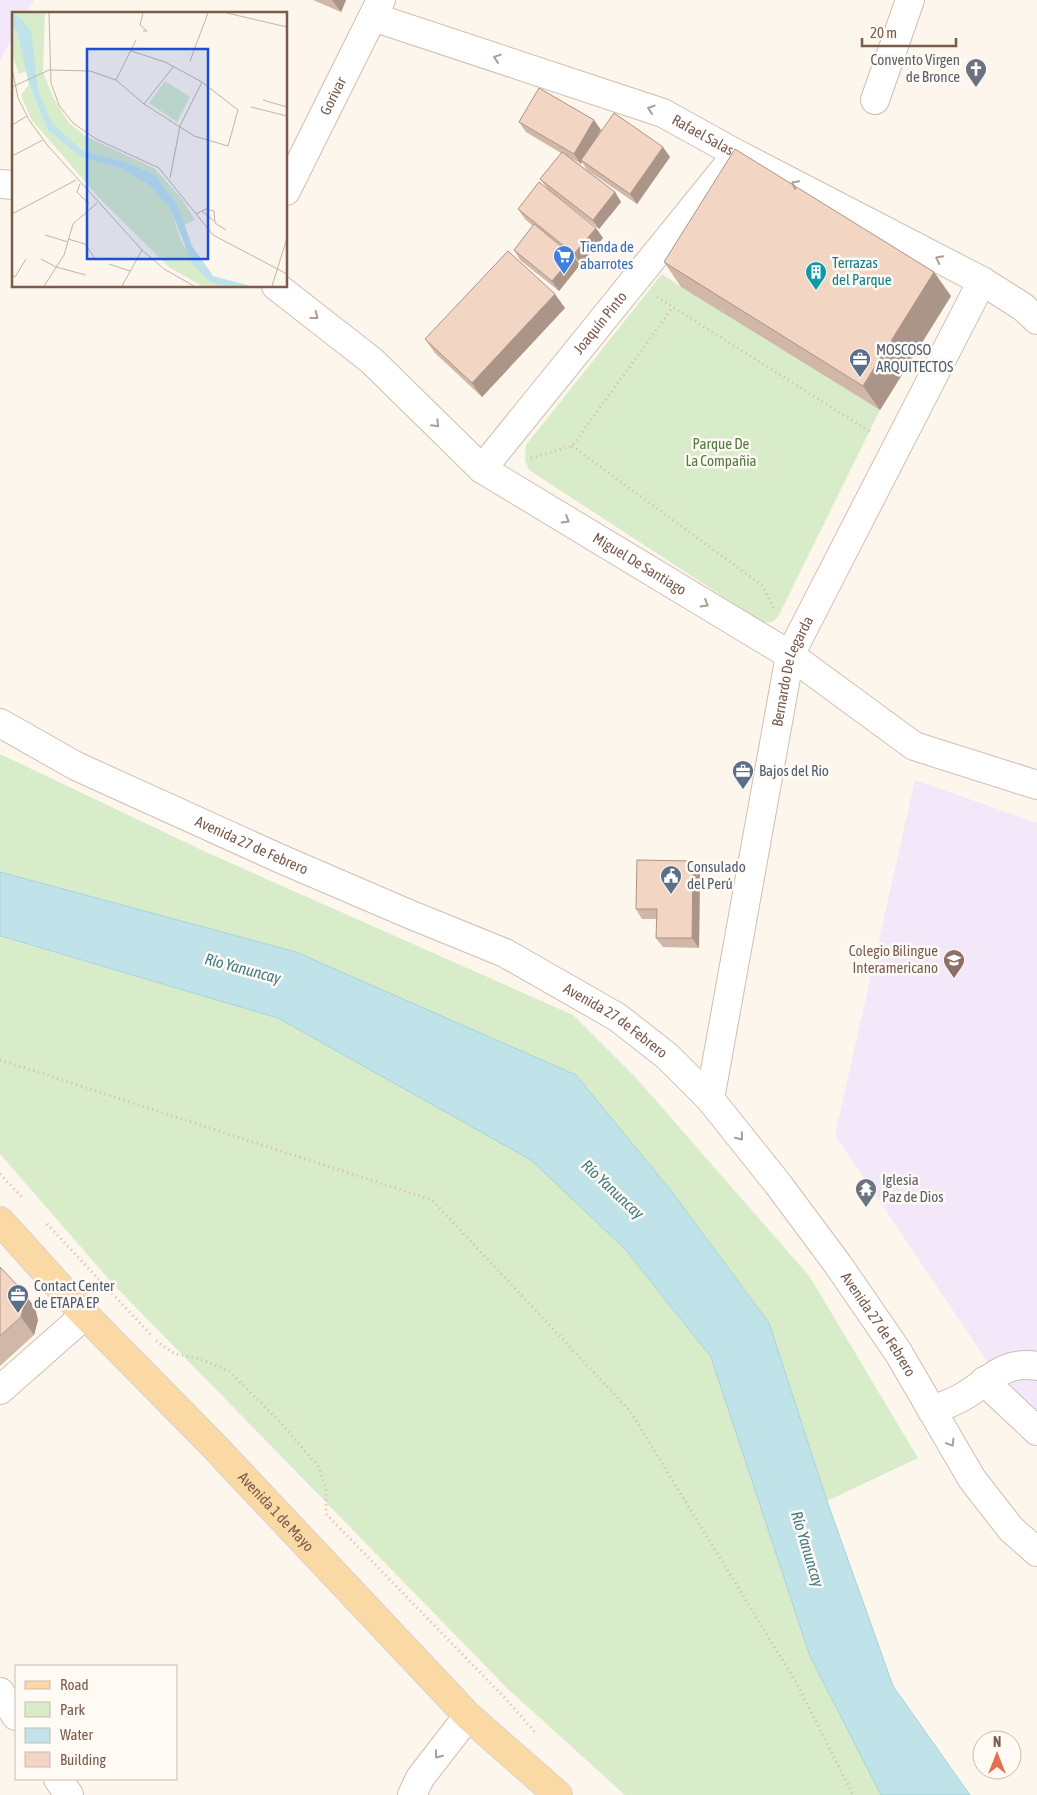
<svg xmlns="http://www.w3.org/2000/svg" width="1037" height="1795" font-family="'Asap Condensed',sans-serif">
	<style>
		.education { fill: #f3e8fa }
		.green { fill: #d8ecc9 }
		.water { fill: #bfe3e8; stroke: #a5d3da }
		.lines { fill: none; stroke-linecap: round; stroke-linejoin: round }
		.minor-casing { stroke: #d1beb0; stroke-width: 30 }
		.major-casing { stroke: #dad1cd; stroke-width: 30 }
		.path { stroke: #d9b8a5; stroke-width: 3; stroke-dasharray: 1 4; stroke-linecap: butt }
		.minor { stroke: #fff; stroke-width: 28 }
		.major { stroke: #fbd9a5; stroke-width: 28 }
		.wall { fill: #d1b7a8 }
		.shaded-wall { fill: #aa9588 }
		.building { fill: #f3d5c3; stroke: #aa9588 }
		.oneway { stroke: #af9d94 }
		.labels { text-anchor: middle; stroke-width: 5; stroke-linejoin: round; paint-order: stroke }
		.worship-label { font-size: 15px; fill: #5b616d; stroke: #fffaf3; text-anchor: end }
		.street-label { font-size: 15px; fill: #7a5c4d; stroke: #fffaf3 }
		.shop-label { font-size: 15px; fill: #366cbe; stroke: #fffaf3; text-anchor: start }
		.culture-label { font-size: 15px; fill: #0d838f; stroke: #fffaf3; text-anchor: start }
		.service-label { font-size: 15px; fill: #4e5e75; stroke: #fffaf3; text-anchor: start }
		.park-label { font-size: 15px; fill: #537a41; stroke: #fffaf3 }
		.education-label { font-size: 15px; fill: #785e54; stroke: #fffaf3; text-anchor: end }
		.water-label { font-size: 16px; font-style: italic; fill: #437c86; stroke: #fffaf3 }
		.inset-road { fill: none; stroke: #c5b3a7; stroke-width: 1 }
		.view { fill: #1d4ed8; fill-opacity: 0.15; stroke: #1d4ed8; stroke-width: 2.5 }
		.inset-edge { fill: none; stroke: #7a5c4d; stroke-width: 2.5 }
	</style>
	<rect width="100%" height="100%" fill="#fdf6ec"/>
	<g class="education">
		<polygon points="0,0 34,0 26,14 14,14 14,35 0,60"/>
		<polygon points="915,780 1037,823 1037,1435 835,1135"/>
	</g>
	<g class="green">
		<polygon points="662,274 681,287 880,410 778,617 772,622 762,622 529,470 525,460 526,445"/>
		<polygon points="0,754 208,853 573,1015 638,1080 810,1277 918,1458 827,1501 769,1323 672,1192 576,1075 296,952 0,872"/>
		<polygon points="0,937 278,1018 531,1160 625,1249 711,1357 810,1656 881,1795 625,1795 508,1689 113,1284 0,1154"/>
	</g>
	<polygon class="water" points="0,872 296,952 576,1075 672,1192 769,1323 827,1501 893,1686 970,1795 881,1795 810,1656 711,1357 625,1249 531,1160 278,1018 0,936"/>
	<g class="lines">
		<g class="minor-casing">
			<g id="minor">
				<path id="s1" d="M373,17L663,113L737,154L982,281L1023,307L1037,320"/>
				<polyline points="875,100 910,0"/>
				<polyline points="0,184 14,185"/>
				<path id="s2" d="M286,191L381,0"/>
				<path id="s3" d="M276,286L372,361L482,469L790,655L914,746L1037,785"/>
				<path id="s4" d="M482,469L736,155"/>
				<path id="s5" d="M0,723L76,766L281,859L409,914L505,953L617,1017L667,1056L710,1099L778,1184L839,1266L898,1352L972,1479L1011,1529L1037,1552"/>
				<path id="s6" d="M710,1099L790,655L982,281"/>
				<polyline points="984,1381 1037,1431"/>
				<polyline points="0,1390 85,1315"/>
				<path d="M932,1411C942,1406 954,1402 964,1396C990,1381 1003,1360 1037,1366"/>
				<polyline points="0,1692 16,1716"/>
				<polyline points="58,1779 69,1795"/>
				<polyline points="412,1795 420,1778 468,1716"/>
			</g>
		</g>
		<g class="major-casing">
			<g id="major">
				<path id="s7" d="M0,1221L85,1315L212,1444L468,1716L558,1795"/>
			</g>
		</g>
		<g class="path">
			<polyline points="657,297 872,433"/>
			<polyline points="572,446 763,586 774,609"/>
			<polyline points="531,458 572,446 673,307"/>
			<polyline points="0,1060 432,1200 630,1411 796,1682 853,1795"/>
			<polyline points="0,1174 22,1197"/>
			<polyline points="47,1224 152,1336"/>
			<polyline points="156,1341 175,1354 200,1359 229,1371 282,1424 319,1467 326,1487 326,1514 501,1694 535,1732"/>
		</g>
		<use href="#minor" class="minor"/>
		<use href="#major" class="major"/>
	</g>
	<g class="wall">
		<polygon points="313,0 346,0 341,12"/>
		<polygon points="594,120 601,130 596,138 670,157 637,204 587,170 582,162 581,164 571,158 615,192 621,202 599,229 554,194 603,238 581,264 577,261 580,265 559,291 520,260 514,250 533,226 525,219 518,209 547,188 540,179 561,153 526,132 519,122"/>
		<polygon points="664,262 951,296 880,410 681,287"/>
		<polygon points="565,308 482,397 435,353 425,339"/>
		<polygon points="700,871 699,948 663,947 656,938 657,919 642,919 636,909"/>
		<polygon points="0,1267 35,1308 38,1320 34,1335 0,1366"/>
	</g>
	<g class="shaded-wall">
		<polygon points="332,0 346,0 341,12"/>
		<polygon points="594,120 601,130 582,161 581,160 582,162 581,164 574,154"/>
		<polygon points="663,147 670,157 637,204 630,194"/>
		<polygon points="615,192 621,202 599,229 593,220"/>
		<polygon points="596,228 603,238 581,264 574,254"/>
		<polygon points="573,256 580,265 559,291 552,281"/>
		<polygon points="934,272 951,296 880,410 863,386"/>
		<polygon points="555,294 565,308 482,397 472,383"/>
		<polygon points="693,861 700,871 699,948 692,938"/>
		<polygon points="22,1290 35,1308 38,1320 34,1335 21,1317"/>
	</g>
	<g class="building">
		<polygon points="539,88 594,120 574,154 519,122"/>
		<polygon points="614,113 663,147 630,194 581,160"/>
		<polygon points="735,149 934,272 863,386 664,262"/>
		<polygon points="562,152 615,192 593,220 540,179"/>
		<polygon points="539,182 596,228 574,254 518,209"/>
		<polygon points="534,224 573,256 552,281 514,250"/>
		<polygon points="508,251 555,294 472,383 425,339"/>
		<polygon points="637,860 693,861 692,938 656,938 657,909 636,909"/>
		<polygon points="0,1267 22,1290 25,1302 21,1317 0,1336"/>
	</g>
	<defs><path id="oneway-chevron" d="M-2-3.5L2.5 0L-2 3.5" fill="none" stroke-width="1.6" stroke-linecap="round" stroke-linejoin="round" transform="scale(1.25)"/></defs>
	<g class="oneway">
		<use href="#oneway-chevron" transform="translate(497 58) rotate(-162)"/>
		<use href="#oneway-chevron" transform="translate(651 109) rotate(-162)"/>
		<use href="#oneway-chevron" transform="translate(795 184) rotate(-153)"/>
		<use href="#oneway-chevron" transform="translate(939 259) rotate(-153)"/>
		<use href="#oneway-chevron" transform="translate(315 316) rotate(38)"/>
		<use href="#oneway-chevron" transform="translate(436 424) rotate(45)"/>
		<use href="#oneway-chevron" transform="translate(566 520) rotate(31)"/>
		<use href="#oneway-chevron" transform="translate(705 604) rotate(31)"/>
		<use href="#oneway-chevron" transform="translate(740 1137) rotate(52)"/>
		<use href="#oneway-chevron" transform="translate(951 1443) rotate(59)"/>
		<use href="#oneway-chevron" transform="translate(438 1755) rotate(128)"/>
	</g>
	<defs>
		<g id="church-pin" transform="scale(1.125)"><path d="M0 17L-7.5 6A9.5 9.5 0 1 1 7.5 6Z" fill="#6b7280" stroke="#fffaf3"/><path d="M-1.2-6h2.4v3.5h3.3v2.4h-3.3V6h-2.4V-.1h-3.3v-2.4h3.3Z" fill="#fff"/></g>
		<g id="supermarket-pin" transform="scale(1.125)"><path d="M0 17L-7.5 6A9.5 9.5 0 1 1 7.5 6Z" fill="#3f7fe0" stroke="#fffaf3"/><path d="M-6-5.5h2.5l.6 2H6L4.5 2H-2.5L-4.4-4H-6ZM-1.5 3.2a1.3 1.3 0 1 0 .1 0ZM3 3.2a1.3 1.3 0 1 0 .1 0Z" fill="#fff"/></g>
		<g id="building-pin" transform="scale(1.125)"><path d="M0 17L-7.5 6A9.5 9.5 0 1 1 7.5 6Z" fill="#0f9aa8" stroke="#fffaf3"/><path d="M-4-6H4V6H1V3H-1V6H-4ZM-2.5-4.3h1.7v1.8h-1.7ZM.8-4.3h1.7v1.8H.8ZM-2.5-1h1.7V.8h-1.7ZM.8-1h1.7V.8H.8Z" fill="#fff"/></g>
		<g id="office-pin" transform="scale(1.125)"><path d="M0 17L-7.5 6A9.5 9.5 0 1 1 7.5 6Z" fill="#5c6f8a" stroke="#fffaf3"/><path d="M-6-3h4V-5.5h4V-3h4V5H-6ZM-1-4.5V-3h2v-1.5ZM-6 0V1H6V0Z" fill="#fff"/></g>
		<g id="civic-pin" transform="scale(1.125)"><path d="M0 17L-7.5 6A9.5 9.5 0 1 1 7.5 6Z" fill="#5c6f8a" stroke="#fffaf3"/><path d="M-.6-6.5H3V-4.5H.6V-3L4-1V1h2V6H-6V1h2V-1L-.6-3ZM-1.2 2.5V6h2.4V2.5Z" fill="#fff"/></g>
		<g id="school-pin" transform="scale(1.125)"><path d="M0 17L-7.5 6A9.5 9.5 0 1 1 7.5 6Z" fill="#8d6e63" stroke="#fffaf3"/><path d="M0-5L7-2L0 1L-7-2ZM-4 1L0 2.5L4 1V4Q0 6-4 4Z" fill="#fff"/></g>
		<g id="temple-pin" transform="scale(1.125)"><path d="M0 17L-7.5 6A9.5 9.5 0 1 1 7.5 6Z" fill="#6b7280" stroke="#fffaf3"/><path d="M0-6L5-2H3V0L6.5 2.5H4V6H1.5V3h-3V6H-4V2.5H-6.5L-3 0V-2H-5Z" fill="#fff"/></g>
	</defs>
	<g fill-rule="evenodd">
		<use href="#church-pin" x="976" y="69"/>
		<use href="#supermarket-pin" x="564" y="256"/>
		<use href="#building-pin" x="816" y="272"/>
		<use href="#office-pin" x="860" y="359"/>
		<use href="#office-pin" x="743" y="771"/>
		<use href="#civic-pin" x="671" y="876"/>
		<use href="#school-pin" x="954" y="960"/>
		<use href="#temple-pin" x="866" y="1189"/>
		<use href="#office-pin" x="18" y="1295"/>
	</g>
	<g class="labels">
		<g class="worship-label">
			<text x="960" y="65">Convento Virgen<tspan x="960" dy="17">de Bronce</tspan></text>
			<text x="882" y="1185" text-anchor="start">Iglesia<tspan x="882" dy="17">Paz de Dios</tspan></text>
		</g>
		<g class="street-label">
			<text dy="5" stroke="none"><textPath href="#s2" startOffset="106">Gorivar</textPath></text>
			<text dy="5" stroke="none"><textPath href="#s1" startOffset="351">Rafael Salas</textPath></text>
			<text dy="5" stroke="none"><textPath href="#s4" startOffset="188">Joaquín Pinto</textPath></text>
			<text dy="5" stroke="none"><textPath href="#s3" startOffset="460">Miguel De Santiago</textPath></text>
			<text dy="5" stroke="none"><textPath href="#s6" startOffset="436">Bernardo De Legarda</textPath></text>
			<text dy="5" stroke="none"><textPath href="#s5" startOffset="280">Avenida 27 de Febrero</textPath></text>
			<text dy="5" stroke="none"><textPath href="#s5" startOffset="685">Avenida 27 de Febrero</textPath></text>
			<text dy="5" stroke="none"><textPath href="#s5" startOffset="1090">Avenida 27 de Febrero</textPath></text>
			<text dy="5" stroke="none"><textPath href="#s7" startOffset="401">Avenida 1 de Mayo</textPath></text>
		</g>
		<g class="shop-label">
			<text x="580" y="252">Tienda de<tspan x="580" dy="17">abarrotes</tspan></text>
		</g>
		<g class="culture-label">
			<text x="832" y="268">Terrazas<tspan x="832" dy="17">del Parque</tspan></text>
		</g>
		<g class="service-label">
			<text x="876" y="355">MOSCOSO<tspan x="876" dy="17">ARQUITECTOS</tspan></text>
			<text x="759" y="776">Bajos del Rio</text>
			<text x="687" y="872">Consulado<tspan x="687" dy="17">del Perú</tspan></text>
			<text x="34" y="1291">Contact Center<tspan x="34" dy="17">de ETAPA EP</tspan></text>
		</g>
		<g class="park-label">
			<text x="721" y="449">Parque De<tspan x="721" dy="17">La Compañia</tspan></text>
		</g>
		<g class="education-label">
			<text x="938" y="956">Colegio Bilingue<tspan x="938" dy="17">Interamericano</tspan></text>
		</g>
		<g class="water-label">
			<text transform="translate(243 968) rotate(15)" y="6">Río Yanuncay</text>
			<text transform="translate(613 1189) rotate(43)" y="6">Río Yanuncay</text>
			<text transform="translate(808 1549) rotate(73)" y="6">Río Yanuncay</text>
		</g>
	</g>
	<g transform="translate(12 12)">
		<rect width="275" height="275" fill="#fdf6ec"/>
		<path d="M0,1H33L31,60L41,85L57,111L73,124L142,156L170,187L183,208L172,213L165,192L110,149L70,138L40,111L27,80L24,54L9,6ZM0,16L5,20L14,54L15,59L7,62L0,42ZM153,69L178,85L165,110L137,91ZM17,72L35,117L68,145L108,156L137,173L148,183L158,196L170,231L198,270L208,274H190L157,255L88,187L19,107L9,83Z" fill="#d8ecc9"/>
		<path d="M0,1L9,6L19,19L27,80L40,111L70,138L110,149L143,163L165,192L180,234L197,258L201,264L239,274H208L198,270L181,253L158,196L137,173L108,156L68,145L35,117L17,72L5,20L0,16Z" fill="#bfe3e8"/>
		<path class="inset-road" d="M37,1L39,71L47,93L61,111L84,127L147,156L201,223L275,262M131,1L128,13L135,19H131M215,1L275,15M178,49L196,1M0,56L6,86L17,108L36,134L130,238L152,257L182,274M104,68L124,28M0,75L37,58L78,59L104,68L132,92L182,124L216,134L226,98L190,70L153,50L119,39M251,88L275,95M132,92L161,55M239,95L275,104M0,113L15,104M0,144L31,128M158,166L168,114L190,70M68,172L65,180L77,192M190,199L202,209M0,202L64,168M184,202L194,197L202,199L203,211L214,218M33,223L56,230M56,227L73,232L84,248M29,247L44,255L74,263M97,252L118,259M0,263L3,265L14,247M32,274L52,243L61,212L85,191M110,274L130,238M260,274L275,226"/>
		<path class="view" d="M75,37H196V247H75Z"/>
		<rect width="275" height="275" class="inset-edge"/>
	</g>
	<rect x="15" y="1665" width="162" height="115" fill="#fffaf3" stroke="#cabbb1"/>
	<rect x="25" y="1681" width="25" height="8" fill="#fbd9a5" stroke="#cabbb1"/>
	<text x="60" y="1690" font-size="15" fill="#7a5c4d">Road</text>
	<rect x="25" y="1702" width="25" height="15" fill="#d8ecc9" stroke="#cabbb1"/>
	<text x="60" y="1715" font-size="15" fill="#7a5c4d">Park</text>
	<rect x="25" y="1728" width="25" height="15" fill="#bfe3e8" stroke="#cabbb1"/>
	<text x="60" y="1740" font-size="15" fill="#7a5c4d">Water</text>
	<rect x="25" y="1752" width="25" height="15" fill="#f3d5c3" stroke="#cabbb1"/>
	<text x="60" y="1765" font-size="15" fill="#7a5c4d">Building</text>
	<g transform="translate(997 1755)"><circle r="24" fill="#fffaf3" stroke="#cabbb1"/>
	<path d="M0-4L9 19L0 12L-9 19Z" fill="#e76f51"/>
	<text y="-8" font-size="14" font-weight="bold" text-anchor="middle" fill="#7a5c4d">N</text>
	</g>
	<path d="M862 38v8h94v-8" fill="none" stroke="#7a5c4d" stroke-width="2.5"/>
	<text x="870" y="38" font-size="15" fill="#7a5c4d" stroke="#fffaf3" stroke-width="4" paint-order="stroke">20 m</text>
</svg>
